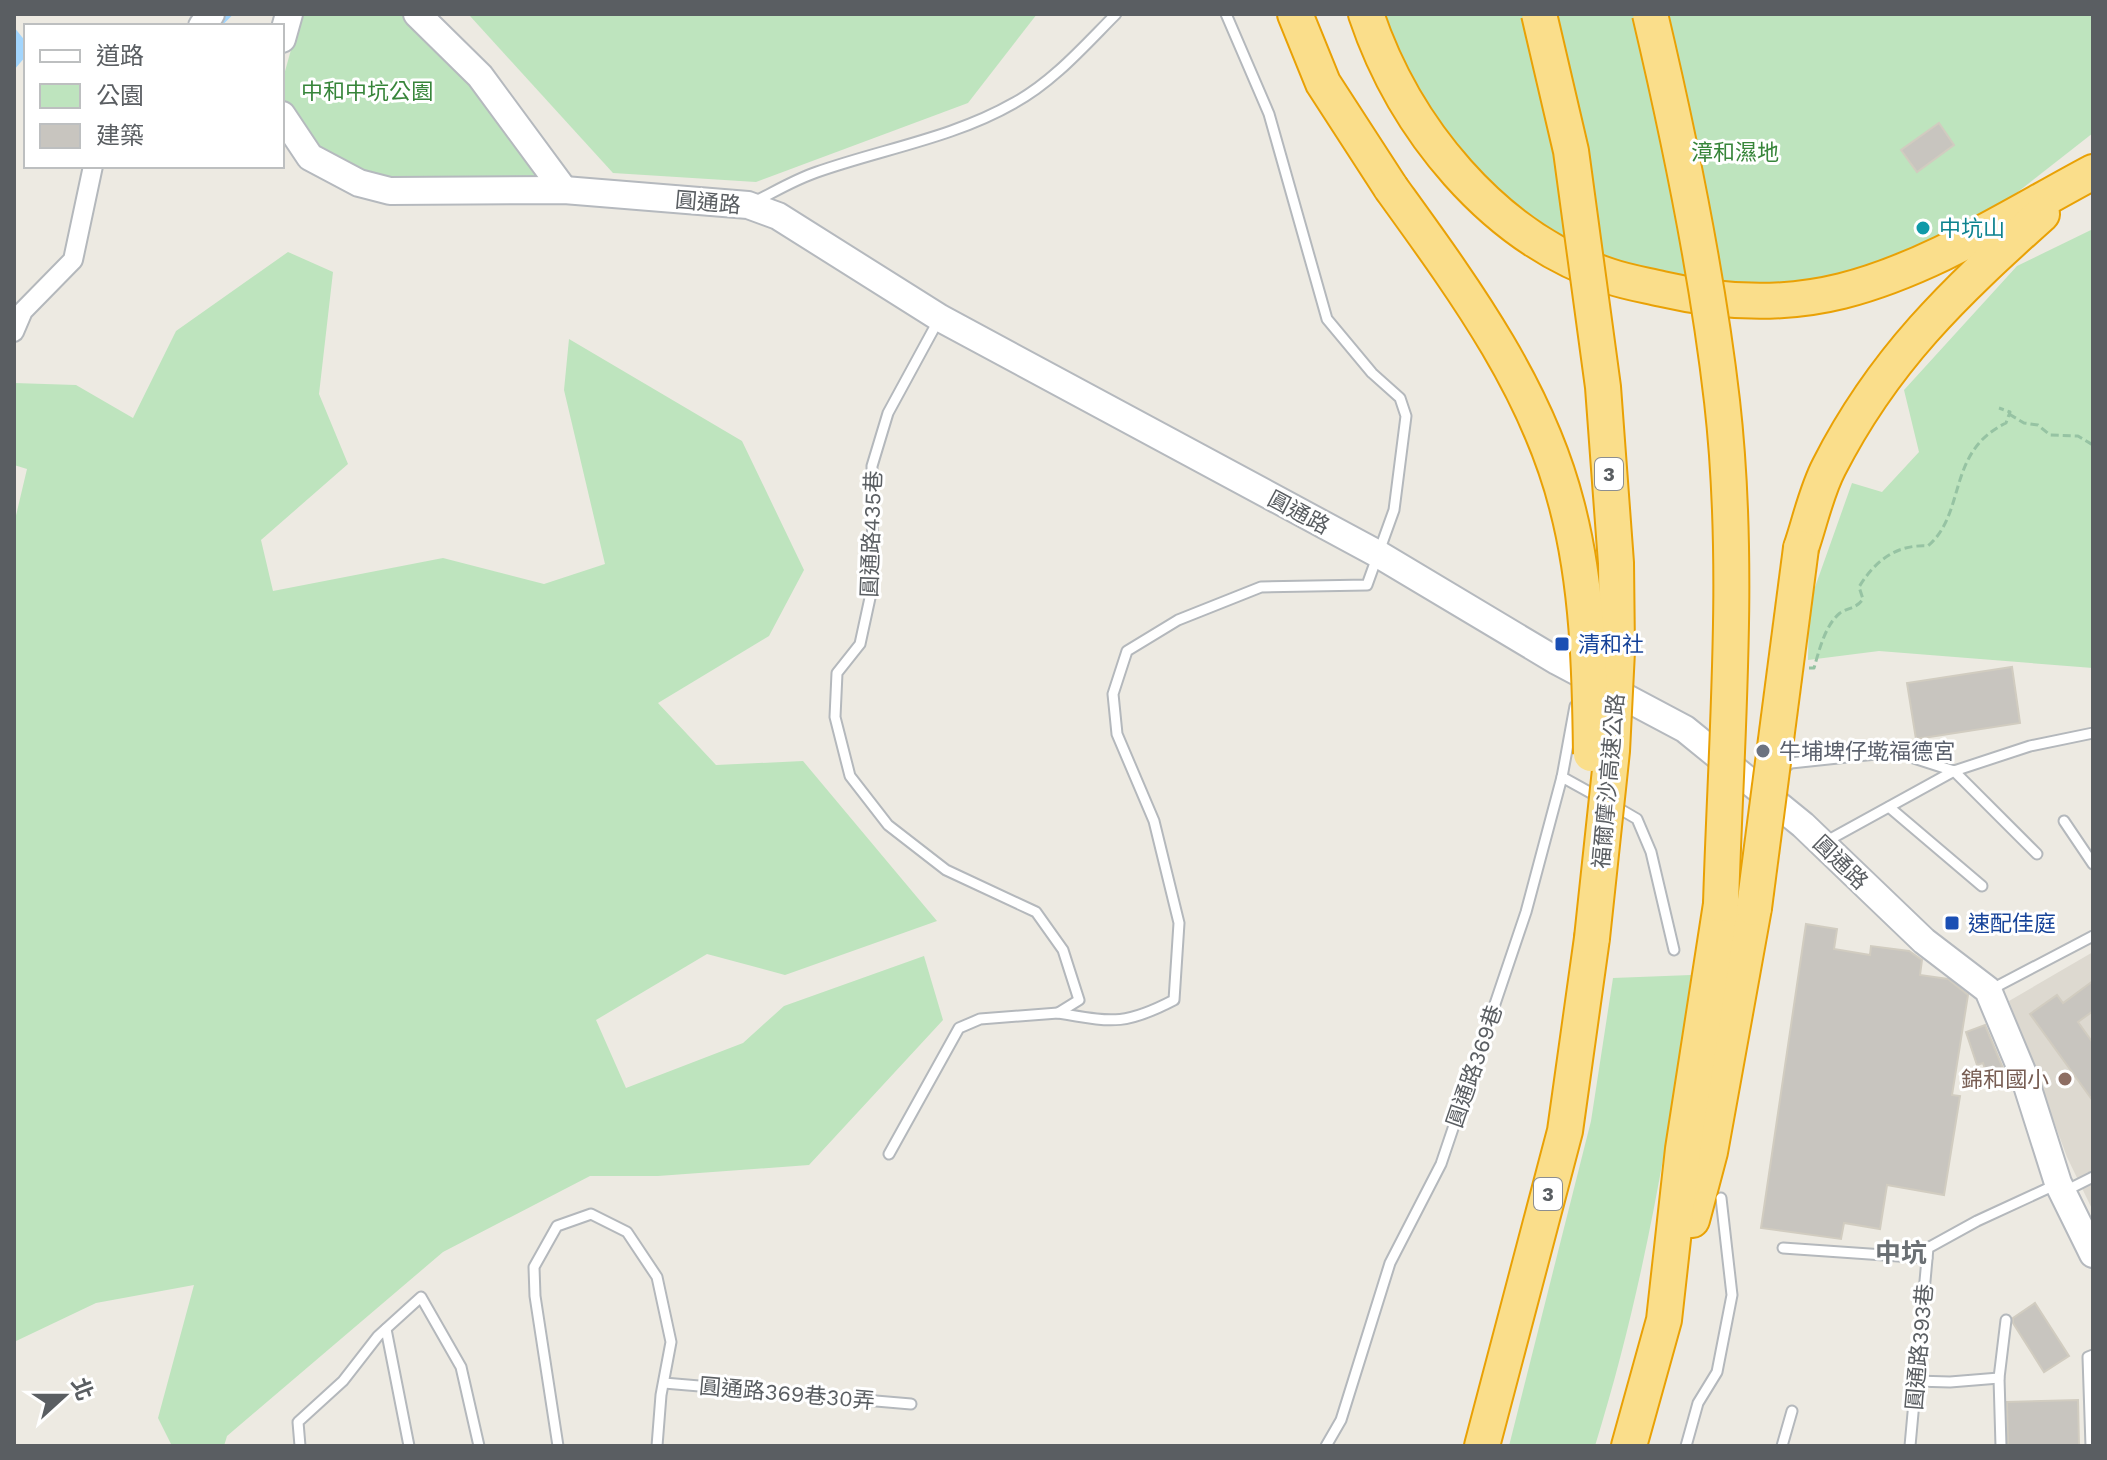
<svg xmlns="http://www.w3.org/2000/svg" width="2107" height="1460" font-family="'Work Sans','Noto Sans TC',sans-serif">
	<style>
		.education { fill: #ddd9d0 }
		.green { fill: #bee4be }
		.water { fill: #a2d5fd }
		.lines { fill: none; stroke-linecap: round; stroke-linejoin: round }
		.stream { stroke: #a2d5fd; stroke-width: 5 }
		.building { fill: #c8c5bf; stroke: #d1ccc0; stroke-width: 2 }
		.lane-casing { stroke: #b4b8bc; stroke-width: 13 }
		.street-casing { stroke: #b4b8bc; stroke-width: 22 }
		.secondary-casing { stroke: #b5b9be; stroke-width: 30 }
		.highway-casing { stroke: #e9a105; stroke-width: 38 }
		.path { stroke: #96c3a3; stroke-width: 3; stroke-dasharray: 8 4; stroke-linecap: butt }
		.lane { stroke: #fff; stroke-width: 9 }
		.street { stroke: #fff; stroke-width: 18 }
		.secondary { stroke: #fff; stroke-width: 26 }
		.highway { stroke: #fade8b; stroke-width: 34 }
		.highway-bridge-casing { stroke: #e9a105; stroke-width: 38; stroke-linecap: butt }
		.highway-bridge { stroke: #fade8b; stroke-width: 34 }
		.culture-dot { fill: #0f9aa8; stroke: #fff; stroke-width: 3 }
		.transit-dot { fill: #1a4fb4; stroke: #fff; stroke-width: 3 }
		.worship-dot { fill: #6b7280; stroke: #fff; stroke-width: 3 }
		.education-dot { fill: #8d6e63; stroke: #fff; stroke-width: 3 }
		.labels { text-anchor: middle; stroke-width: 6; stroke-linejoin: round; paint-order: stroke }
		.shield { fill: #fff; stroke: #8c8e91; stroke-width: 2 }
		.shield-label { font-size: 20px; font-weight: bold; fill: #5a5e62 }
		.park-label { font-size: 22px; fill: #37853a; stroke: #fff }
		.street-label { font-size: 22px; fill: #5a5e62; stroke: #fff }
		.culture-label { font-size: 22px; fill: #0d838f; stroke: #fff; text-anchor: start }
		.transit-label { font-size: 22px; fill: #164399; stroke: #fff; text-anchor: start }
		.worship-label { font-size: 22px; fill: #5b616d; stroke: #fff; text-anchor: start }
		.education-label { font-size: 22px; fill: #785e54; stroke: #fff; text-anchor: end }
		.quarter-label { font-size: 26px; font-weight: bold; fill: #6b7074; stroke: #fff }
	</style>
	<rect width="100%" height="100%" fill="#edeae2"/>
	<polygon class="education" points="2093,952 2093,1211 2067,1157 2009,1001"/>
	<g class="green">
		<polygon points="301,14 401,14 469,83 539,176 391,181 327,157 282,122 282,82"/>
		<polygon points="481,14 1037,14 968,103 756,182 613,173 470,16"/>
		<polygon points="1377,14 2093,14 2093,133 2001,205 1928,244 1847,276 1790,289 1724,289 1621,271 1533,226 1443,141"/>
		<polygon points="2093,229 2093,668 1879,651 1808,660 1809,604 1852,483 1882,492 1919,452 1904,390 2017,266"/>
		<polygon points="288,252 333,272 319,394 348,464 261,540 273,591 443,558 544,584 605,564 564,390 569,339 742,441 804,570 769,636 658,703 716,765 803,761 937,921 785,975 707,954 596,1020 626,1088 743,1043 784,1006 924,956 943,1020 809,1165 658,1176 590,1176 443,1252 227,1436 224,1446 172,1446 158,1418 194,1285 96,1303 14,1342 14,524 27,469 14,465 14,383 76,385 133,418 176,331"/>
		<path d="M1691,975C1670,1135 1643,1291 1595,1446H1509L1591,1121L1613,978Z"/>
	</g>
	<polygon class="water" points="14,27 26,42 26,56 14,70"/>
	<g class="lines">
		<polyline class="stream" points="218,26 230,14"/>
	</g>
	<g class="building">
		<polygon points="1939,123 1954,145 1917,172 1901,150"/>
		<polygon points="2012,667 2020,723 1916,739 1907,683"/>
		<polygon points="1806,924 1837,929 1834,949 1870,955 1871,946 1909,951 1922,960 1920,975 1948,979 1968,995 1952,1095 1960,1096 1944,1195 1887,1185 1880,1229 1844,1223 1841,1239 1761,1228"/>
		<polygon points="2093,981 2093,1011 2078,1022 2093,1043 2093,1101 2030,1014 2057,995 2063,1003"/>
		<polygon points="1985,1025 2007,1078 1990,1084 1983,1063 1977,1065 1966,1032"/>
		<polygon points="2035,1303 2069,1356 2044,1372 2013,1323 2013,1318"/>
		<polygon points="2078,1400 2079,1446 2008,1446 2007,1402"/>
	</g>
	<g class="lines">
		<g class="lane-casing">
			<g id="lane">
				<path d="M756,201C776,191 796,179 817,172C882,149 953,138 1014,103C1053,82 1085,45 1116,14"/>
				<path d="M938,321L888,413L872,466L873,584L860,644L837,673L835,717L850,776L888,825L946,870L1036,912L1063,950L1079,1000L1058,1013C1112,1022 1124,1026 1174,1000L1179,923L1154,821L1117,734L1113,694L1127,651L1178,620L1261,587L1367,585L1394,510L1406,416L1400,398L1372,373L1327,319L1269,114L1226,14"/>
				<polyline points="1782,769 1791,763 1895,752 1954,771 2030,746 2093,733"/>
				<polyline points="1562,777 1600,798"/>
				<polyline points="1613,805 1637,819 1651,852 1674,950"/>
				<polyline points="1889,807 1982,886"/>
				<polyline points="2064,821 2093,864"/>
				<polyline points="1825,842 1954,771 2037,854"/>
				<polyline points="1990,990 2093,936"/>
				<polyline points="889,1154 959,1028 980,1019 1058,1013"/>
				<polyline points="2065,1191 2093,1177"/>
				<polyline points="1783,1248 1927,1258"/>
				<polyline points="386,1329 409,1446"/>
				<polyline points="1915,1381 1950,1382 1999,1378"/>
				<polyline points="664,1383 911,1404"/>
				<polyline points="300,1446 298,1422 343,1381 378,1336 421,1297 461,1367 479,1446"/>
				<polyline points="558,1446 535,1296 534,1267 557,1226 591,1214 627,1232 657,1277 671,1342 661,1395 657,1446"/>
				<polyline points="1326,1446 1341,1420 1390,1263 1441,1164 1526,912 1562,777 1575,706"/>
				<polyline points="1686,1446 1698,1403 1717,1372 1732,1295 1721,1198"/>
				<polyline points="1782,1446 1792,1411"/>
				<polyline points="1910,1446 1928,1248 1977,1221 2055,1185"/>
				<polyline points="2001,1446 1999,1378 2006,1320"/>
				<polyline points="2091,1446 2088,1357 2093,1355"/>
			</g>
		</g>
		<g class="street-casing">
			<polyline id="street" points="14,332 23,311 73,260 93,166"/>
		</g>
		<g class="secondary-casing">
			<g id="secondary">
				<polyline points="417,14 480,76 564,190"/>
				<polyline points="202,26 211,14"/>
				<polyline points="282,39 289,14"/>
				<polyline points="282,115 310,157 359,183 390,191 564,190 748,205 778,216 940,318 1378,554 1557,661 1685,729 1803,825 1924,941 1988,990 2024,1076 2058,1183 2093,1254"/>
			</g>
		</g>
		<g class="highway-casing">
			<g id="highway">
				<polyline points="1295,14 1323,83 1391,188"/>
				<path d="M1366,14C1404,127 1492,237 1609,276C1626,282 1645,285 1662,289C1722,303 1782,306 1842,291C1932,268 2012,215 2093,172"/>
				<path d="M1801,548C1810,522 1816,492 1829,467C1884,359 1954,293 2042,214"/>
				<polyline points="1692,1220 1710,1152 1754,908"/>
				<polyline points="1482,1446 1565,1131 1592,938"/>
				<polyline points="1629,1446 1664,1320 1683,1149 1721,904"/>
			</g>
		</g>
		<g class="path">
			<polyline points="2009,414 2024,423 2038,425 2050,435 2078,436 2093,445"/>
			<path d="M1809,668H1814C1819,651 1825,625 1840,613C1849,607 1856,609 1863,599L1859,587C1875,561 1896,544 1928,546C1967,512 1946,452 2006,423L2010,412L1999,408"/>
		</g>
		<use href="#lane" class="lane"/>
		<use href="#street" class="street"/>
		<use href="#secondary" class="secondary"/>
		<use href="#highway" class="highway"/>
		<g class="highway-bridge-casing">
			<g id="highway-bridge">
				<polyline points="1539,14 1571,151 1603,387 1616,563 1617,651 1612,751 1592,938"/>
				<path d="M1650,14C1680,141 1707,271 1722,401C1741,567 1726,737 1721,904"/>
				<path d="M1391,188C1461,285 1537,387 1567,506C1588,586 1590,672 1591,754"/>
				<polyline points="1754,908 1801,548"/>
			</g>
		</g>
		<use href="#highway-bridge" class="highway-bridge"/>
	</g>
	<circle class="culture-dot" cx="1923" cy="228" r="8"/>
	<g class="transit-dot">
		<rect x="1554" y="636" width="16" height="16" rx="4"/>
		<rect x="1944" y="915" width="16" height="16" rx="4"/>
	</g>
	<circle class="worship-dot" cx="1763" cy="751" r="8"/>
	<circle class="education-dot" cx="2065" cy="1079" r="8"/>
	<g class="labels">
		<g class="shield">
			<rect x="1595" y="458" width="28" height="32" rx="6"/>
			<rect x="1534" y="1178" width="28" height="32" rx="6"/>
		</g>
		<g class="shield-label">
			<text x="1609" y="481">3</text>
			<text x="1548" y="1201">3</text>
		</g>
		<g class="park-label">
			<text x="367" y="99">中和中坑公園</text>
			<text x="1735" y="160">漳和濕地</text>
		</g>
		<g class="street-label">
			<text transform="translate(708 202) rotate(5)" y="8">圓通路</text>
			<text transform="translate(1299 512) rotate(28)" y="8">圓通路</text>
			<text transform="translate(871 534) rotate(-88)" y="8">圓通路435巷</text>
			<text transform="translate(1608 781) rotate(-85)" y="8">福爾摩沙高速公路</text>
			<text transform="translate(1841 862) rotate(44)" y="8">圓通路</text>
			<text transform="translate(1474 1066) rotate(-71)" y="8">圓通路369巷</text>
			<text transform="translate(1919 1347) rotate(-85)" y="8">圓通路393巷</text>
			<text transform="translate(787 1393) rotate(5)" y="8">圓通路369巷30弄</text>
		</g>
		<g class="culture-label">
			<text x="1939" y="236">中坑山</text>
		</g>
		<g class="transit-label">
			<text x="1578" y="652">清和社</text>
			<text x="1968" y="931">速配佳庭</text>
		</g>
		<g class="worship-label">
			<text x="1779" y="759">牛埔埤仔墘福德宮</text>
		</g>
		<g class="education-label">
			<text x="2049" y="1087">錦和國小</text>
		</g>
		<g class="quarter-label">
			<text x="1901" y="1262">中坑</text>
		</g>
	</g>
	<rect width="2107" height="1460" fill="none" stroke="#5a5e62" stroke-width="32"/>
	<rect x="24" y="24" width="260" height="144" fill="#ffffff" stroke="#bdbfc0" stroke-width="2"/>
	<rect x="40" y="50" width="40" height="12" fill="#ffffff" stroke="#bdbfc0" stroke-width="2"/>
	<text x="96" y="64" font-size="24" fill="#5a5e62">道路</text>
	<rect x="40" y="84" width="40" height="24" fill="#bee4be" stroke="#bdbfc0" stroke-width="2"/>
	<text x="96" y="104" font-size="24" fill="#5a5e62">公園</text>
	<rect x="40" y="124" width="40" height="24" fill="#c8c5bf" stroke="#bdbfc0" stroke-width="2"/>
	<text x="96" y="144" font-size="24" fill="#5a5e62">建築</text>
	<g transform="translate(64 1396) rotate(69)" stroke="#ffffff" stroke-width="6" paint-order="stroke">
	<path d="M0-6L14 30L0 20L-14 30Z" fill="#5a5e62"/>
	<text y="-12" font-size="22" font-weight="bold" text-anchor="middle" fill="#5a5e62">北</text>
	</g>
</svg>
